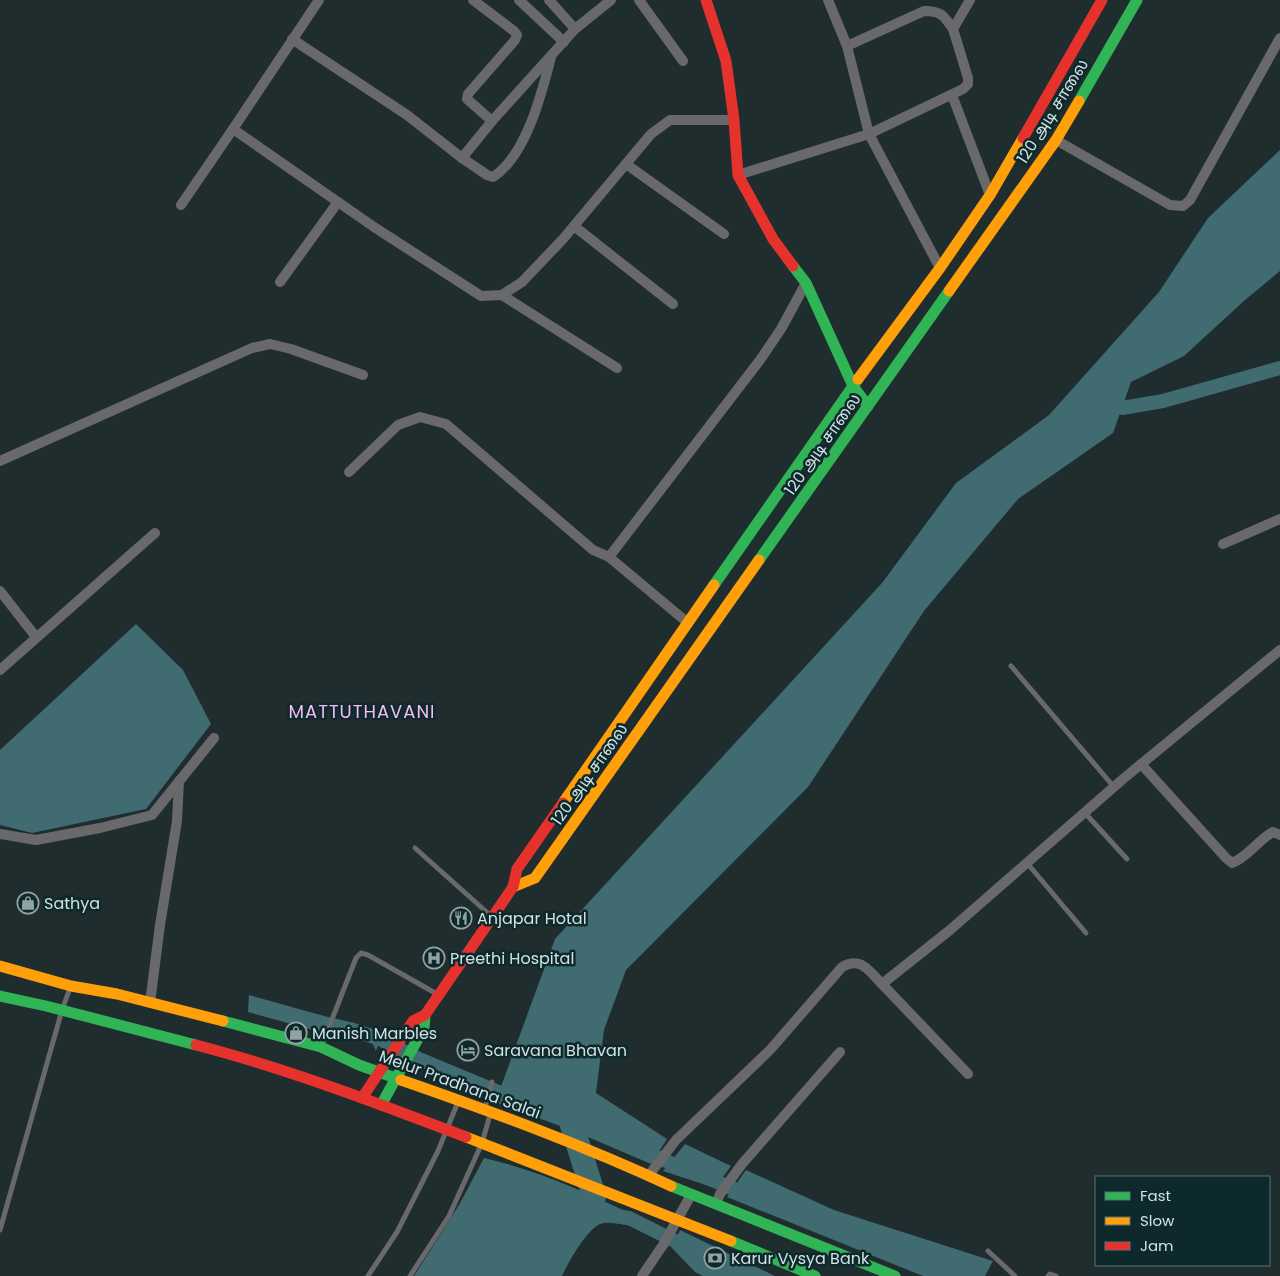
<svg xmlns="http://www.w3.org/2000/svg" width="1280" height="1276" font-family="Poppins,'Noto Sans Tamil',sans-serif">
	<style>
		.water { fill: #3f6b71 }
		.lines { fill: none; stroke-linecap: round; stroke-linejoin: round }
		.canal { stroke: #3f6b71; stroke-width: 14 }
		.river { stroke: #3f6b71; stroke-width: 24 }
		.lane { stroke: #69696b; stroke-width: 5 }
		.street { stroke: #69696b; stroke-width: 10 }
		.fast { stroke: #30b455; stroke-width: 11 }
		.slow { stroke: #ff9f0a; stroke-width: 11 }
		.jam { stroke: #e5322d; stroke-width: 11 }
		.labels { text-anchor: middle; stroke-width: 5; stroke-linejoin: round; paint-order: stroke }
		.street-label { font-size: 16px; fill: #d2e1e3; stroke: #0e292c }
		.poi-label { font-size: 16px; fill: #d2e1e3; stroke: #0e292c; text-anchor: start }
		.neighbourhood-label { font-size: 18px; letter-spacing: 1px; fill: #f7baf1; stroke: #0e292c }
	</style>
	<rect width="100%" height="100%" fill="#1f2d2f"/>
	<g class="water">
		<polygon points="1280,150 1280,271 1245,300 1184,356 1131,382 1113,433 1018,499 924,611 808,787 626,970 604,1030 596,1093 667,1139 651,1164 574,1131 497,1103 499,1092 555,939 882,583 956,483 1049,415 1159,292 1208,218"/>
		<polygon points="136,624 183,670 211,724 146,809 32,833 0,825 0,750"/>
		<polygon points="249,995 324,1016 320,1032 248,1012"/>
		<polygon points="341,1022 382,1035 376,1051 370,1038 347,1031 333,1035 337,1026"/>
		<polygon points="685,1144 731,1166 715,1188 663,1171"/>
		<path d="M484,1158C536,1170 587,1192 635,1216L632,1226C623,1225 613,1222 604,1223C590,1223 568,1263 562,1276H414L459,1205Z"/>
		<polygon points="746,1170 834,1210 993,1261 985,1276 923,1276 727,1197"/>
		<polygon points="680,1230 775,1276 703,1276 695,1272 672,1248"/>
	</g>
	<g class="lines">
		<g class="canal">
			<polyline points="1104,404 1122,408 1163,401 1280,368"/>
			<polyline points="305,1019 350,1029 380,1039 419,1059 515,1099"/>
			<polyline points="649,1154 751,1196"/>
			<polyline points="617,1216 629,1218 691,1249"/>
		</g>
		<polyline class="river" points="573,1099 571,1122 594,1196 591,1207"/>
		<g class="lane">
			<polyline points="1011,666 1114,787"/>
			<polyline points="1085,813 1127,859"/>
			<polyline points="415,848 491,916"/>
			<polyline points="1027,863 1086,933"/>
			<polyline points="322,1045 356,958 361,953 368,955 437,994"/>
			<polyline points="485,1108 492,1082"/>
			<polyline points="0,1230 62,1010 70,988"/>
			<polyline points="988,1251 1015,1276"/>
			<polyline points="368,1276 397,1232 438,1151 458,1102"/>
			<polyline points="410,1276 449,1216 482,1143 490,1115"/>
			<polyline points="1048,1276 1050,1274 1056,1276"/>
		</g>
		<g class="street">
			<polyline points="473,0 514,31 517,35 515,40 468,94 467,99 492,121"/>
			<polyline points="519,0 564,42"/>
			<polyline points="549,0 575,29"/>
			<polyline points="639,0 683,61"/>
			<polyline points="828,0 847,46 869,134 940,268"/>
			<polyline points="292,39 407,115 462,158 492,121 575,29 611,0"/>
			<path d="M847,46L924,11C942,11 944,16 953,29"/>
			<polyline points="952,95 990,195"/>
			<polyline points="233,129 319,0"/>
			<polyline points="1056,140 1170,205 1183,206 1190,200 1280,38"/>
			<path d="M462,158L487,175L493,177C526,156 542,93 551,57"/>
			<polyline points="626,164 724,234"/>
			<polyline points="738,175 869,134 963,89 968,84 968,78 953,29 970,0"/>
			<polyline points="181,205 233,129 374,227 481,296 502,295 522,282 563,239 651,134 670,120 734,120"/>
			<polyline points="574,226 673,304"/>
			<polyline points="280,282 338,202"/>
			<polyline points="502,295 617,368"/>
			<polyline points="0,461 252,348 270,344 291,349 363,375"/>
			<polyline points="349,472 398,425 420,417 446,424 593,550 609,557 760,360 781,329 806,283"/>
			<polyline points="1223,544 1280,519"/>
			<polyline points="609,557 688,623"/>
			<polyline points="0,591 36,637"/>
			<polyline points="0,670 155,533"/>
			<path d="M1141,764L1226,858L1232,863C1248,857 1258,840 1273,832L1280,835"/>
			<polyline points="0,834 36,840 100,828 152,815 214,738"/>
			<polyline points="882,984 968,1074"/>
			<polyline points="150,1003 160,925 177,821 179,781"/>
			<path d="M649,1175L676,1140L770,1050L842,967C861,956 869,971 882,984L950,930L1123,779L1280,650"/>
			<polyline points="716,1204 720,1194 742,1164 840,1052"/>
			<polyline points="642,1276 663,1245 691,1195"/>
		</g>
		<g class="fast">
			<polyline points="1079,101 1137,0"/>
			<polyline points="793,266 806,283 853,386 868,406"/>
			<polyline points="759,560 949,291"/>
			<polyline points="714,585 858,379"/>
			<polyline points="0,996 46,1006 196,1045"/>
			<polyline points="223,1021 321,1047 359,1065 401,1080"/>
			<polyline points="381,1105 424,1028 425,1015"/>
			<polyline points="671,1186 895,1276"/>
			<polyline points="731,1241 815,1276"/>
		</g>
		<g class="slow">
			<polyline points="949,291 1056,140 1079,101"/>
			<polyline points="858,379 940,268 990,195 1023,138"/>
			<polyline points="563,803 714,585"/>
			<polyline points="513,887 535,878 759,560"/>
			<polyline points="0,966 71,986 117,994 223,1021"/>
			<path d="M401,1080C493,1112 583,1145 671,1186"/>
			<polyline points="466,1137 731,1241"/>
		</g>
		<g class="jam">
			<polyline points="706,0 726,61 734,120 738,175 773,239 793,266"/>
			<polyline points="1023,138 1102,0"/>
			<path d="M196,1045C288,1069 377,1103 466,1137"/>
			<polyline points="362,1098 413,1021 425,1015 513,887 517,869 563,803"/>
		</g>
	</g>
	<defs>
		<g id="shop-ring" transform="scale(1.125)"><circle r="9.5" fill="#0e292c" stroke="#93a2a4" stroke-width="1.5"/><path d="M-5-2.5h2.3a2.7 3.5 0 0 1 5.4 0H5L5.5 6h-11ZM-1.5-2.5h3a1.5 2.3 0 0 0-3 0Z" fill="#93a2a4"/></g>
		<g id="restaurant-ring" transform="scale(1.125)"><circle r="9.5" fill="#0e292c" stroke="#93a2a4" stroke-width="1.5"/><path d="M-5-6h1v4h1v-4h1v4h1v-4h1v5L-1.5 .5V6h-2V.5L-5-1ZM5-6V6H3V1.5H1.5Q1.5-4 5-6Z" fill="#93a2a4"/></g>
		<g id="hospital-ring" transform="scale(1.125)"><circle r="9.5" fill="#0e292c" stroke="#93a2a4" stroke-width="1.5"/><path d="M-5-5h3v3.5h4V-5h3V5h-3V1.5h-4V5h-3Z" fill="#93a2a4"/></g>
		<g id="hotel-ring" transform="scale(1.125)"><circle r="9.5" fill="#0e292c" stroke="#93a2a4" stroke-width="1.5"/><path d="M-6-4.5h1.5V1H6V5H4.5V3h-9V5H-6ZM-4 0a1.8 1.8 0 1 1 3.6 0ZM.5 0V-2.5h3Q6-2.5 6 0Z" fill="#93a2a4"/></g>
		<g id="bank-ring" transform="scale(1.125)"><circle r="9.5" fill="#0e292c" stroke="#93a2a4" stroke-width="1.5"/><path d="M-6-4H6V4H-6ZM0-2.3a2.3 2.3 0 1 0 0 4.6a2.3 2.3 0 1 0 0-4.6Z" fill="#93a2a4"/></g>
	</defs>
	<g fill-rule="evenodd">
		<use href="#shop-ring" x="28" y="903"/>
		<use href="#restaurant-ring" x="461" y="918"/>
		<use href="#hospital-ring" x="434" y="958"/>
		<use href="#shop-ring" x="296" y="1033"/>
		<use href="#hotel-ring" x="468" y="1050"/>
		<use href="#bank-ring" x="715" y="1258"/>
	</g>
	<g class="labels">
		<g class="street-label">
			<text transform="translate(1052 111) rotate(-58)" y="6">120 அடி சாலை</text>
			<text transform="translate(822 444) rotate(-55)" y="6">120 அடி சாலை</text>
			<text transform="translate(589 774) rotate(-55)" y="6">120 அடி சாலை</text>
			<text transform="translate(460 1084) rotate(20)" y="6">Melur Pradhana Salai</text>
		</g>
		<g class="poi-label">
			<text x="44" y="909">Sathya</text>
			<text x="477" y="924">Anjapar Hotal</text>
			<text x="450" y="964">Preethi Hospital</text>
			<text x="312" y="1039">Manish Marbles</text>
			<text x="484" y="1056">Saravana Bhavan</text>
			<text x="731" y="1264">Karur Vysya Bank</text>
		</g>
		<g class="neighbourhood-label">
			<text x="362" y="718">MATTUTHAVANI</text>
		</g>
	</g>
	<rect x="1095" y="1176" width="175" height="90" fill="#0e292c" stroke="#5c7375"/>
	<rect x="1105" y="1192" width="25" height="8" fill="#30b455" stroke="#5c7375"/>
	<text x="1140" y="1201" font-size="15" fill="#d2e1e3">Fast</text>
	<rect x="1105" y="1217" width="25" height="8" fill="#ff9f0a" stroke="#5c7375"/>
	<text x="1140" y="1226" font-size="15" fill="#d2e1e3">Slow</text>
	<rect x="1105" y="1242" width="25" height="8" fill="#e5322d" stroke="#5c7375"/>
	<text x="1140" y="1251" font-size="15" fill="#d2e1e3">Jam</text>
</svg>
